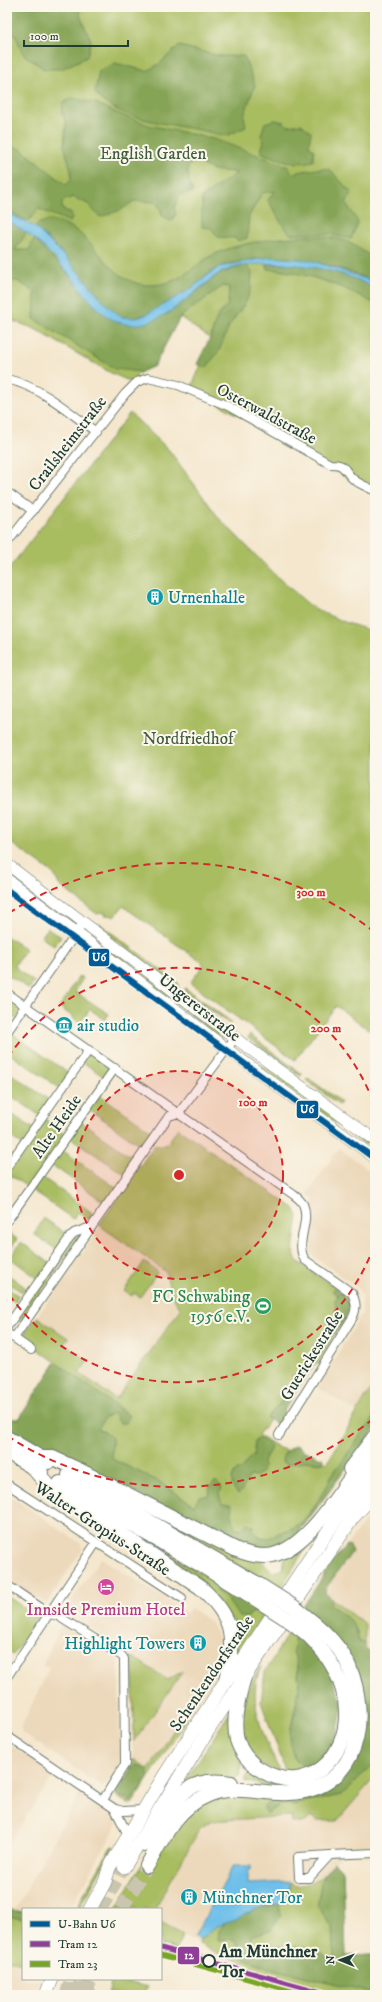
<svg xmlns="http://www.w3.org/2000/svg" width="382" height="2002" font-family="'IM FELL DW Pica',serif">
	<style>
		.built { fill: #ecd8ba }
		.green { fill: #a8bc61; stroke: #647c4a }
		.forest { fill: #86a457; stroke: #527046 }
		.water { fill: #6ebfe9; stroke: #467e8e }
		.lines { fill: none; stroke-linecap: round; stroke-linejoin: round }
		.trunk-tunnel { stroke: #c9c5af; stroke-width: 13; stroke-dasharray: 13 6; stroke-linecap: butt }
		.motorway-tunnel { stroke: #c9c5af; stroke-width: 14; stroke-dasharray: 14 7; stroke-linecap: butt }
		.minor-casing { stroke: #6a786a; stroke-width: 10 }
		.secondary-casing { stroke: #6a786a; stroke-width: 12 }
		.trunk-casing { stroke: #6a786a; stroke-width: 14 }
		.motorway-casing { stroke: #6a786a; stroke-width: 16 }
		.minor { stroke: #fff; stroke-width: 8 }
		.secondary { stroke: #fff; stroke-width: 11 }
		.trunk { stroke: #fff; stroke-width: 13 }
		.motorway { stroke: #fff; stroke-width: 14 }
		.motorway-bridge-casing { stroke: #6a786a; stroke-width: 16; stroke-linecap: butt }
		.motorway-bridge { stroke: #fff; stroke-width: 14 }
		.tram-1-casing { stroke: #fbf7ec; stroke-width: 8 }
		.tram-2-casing { stroke: #fbf7ec; stroke-width: 8 }
		.tram-1 { stroke: #903f98; stroke-width: 5 }
		.tram-2 { stroke: #78a524; stroke-width: 5 }
		.metro-1-casing { stroke: #fbf7ec; stroke-width: 9 }
		.metro-1 { stroke: #005a96; stroke-width: 6 }
		.ring { fill: none; stroke: #d62828; stroke-width: 2; stroke-dasharray: 7 5 }
		.stop-dot { fill: #fbf7ec; stroke: #1f3d34; stroke-width: 2 }
		.labels { text-anchor: middle; stroke-width: 4; stroke-linejoin: round; paint-order: stroke }
		.park-label { font-size: 17px; fill: #415d3f; stroke: #fbf7ec }
		.street-label { font-size: 17px; fill: #1f3d34; stroke: #fbf7ec }
		.culture-label { font-size: 17px; fill: #0d838f; stroke: #fbf7ec; text-anchor: start }
		.leisure-label { font-size: 17px; fill: #27864d; stroke: #fbf7ec; text-anchor: end }
		.hotel-label { font-size: 17px; fill: #b23c85; stroke: #fbf7ec }
		.stop-label { font-size: 17px; font-weight: bold; fill: #1f3d34; stroke: #fbf7ec; text-anchor: start }
		.centre { fill: #d62828; stroke: #fbf7ec; stroke-width: 2 }
		.ring-label { font-size: 12px; text-anchor: middle; font-weight: bold; fill: #d62828; stroke: #fbf7ec; stroke-width: 4; stroke-linejoin: round; paint-order: stroke }
		.line-badge { stroke: #fbf7ec; stroke-width: 1.5 }
		.badge-label { font-size: 11px; text-anchor: middle; font-weight: bold; fill: #fff }
	</style>
	<rect width="100%" height="100%" fill="#fbf7ec"/>
	<filter id="ink" filterUnits="userSpaceOnUse"><feTurbulence type="fractalNoise" baseFrequency=".025" numOctaves="2"/><feDisplacementMap in="SourceGraphic" scale="8" xChannelSelector="R" yChannelSelector="G"/><feConvolveMatrix kernelMatrix="1 2 1 2 8 2 1 2 1" color-interpolation-filters="sRGB"/></filter>
	<filter id="wash" filterUnits="userSpaceOnUse"><feTurbulence type="fractalNoise" baseFrequency=".012" numOctaves="4" result="noise"/><feDisplacementMap in="SourceGraphic" scale="16" xChannelSelector="R" yChannelSelector="G"/><feGaussianBlur stdDeviation="0.9" result="paint"/><feColorMatrix in="noise" values="0 0 0 0 0 0 0 0 0 0 0 0 0 0 0 0 0 1.4 0 .05"/><feComposite in="paint" operator="in"/></filter>
	<g filter="url(#wash)">
		<rect width="100%" height="100%" fill="#f4e7ce"/>
		<g class="built">
			<polygon points="339,1148 375,1175 375,1382 356,1412 318,1387 362,1314 362,1297 358,1287 310,1254 307,1246 313,1199 307,1194"/>
			<polygon points="101,1226 166,1272 167,1284 174,1299 181,1309 116,1400 79,1373 87,1361 64,1344 68,1338 37,1317"/>
			<polygon points="7,1494 80,1543 82,1547 82,1550 47,1603 44,1603 7,1578"/>
			<polygon points="375,1508 375,1676 366,1652 325,1593 326,1588 349,1545 347,1545"/>
			<polygon points="101,1558 187,1614 190,1608 211,1622 219,1640 220,1655 214,1677 135,1802 132,1804 115,1793 133,1765 131,1658 127,1653 64,1611"/>
			<polygon points="61,1624 118,1660 119,1666 120,1763 119,1768 105,1786 102,1786 22,1733 21,1728 49,1668 43,1665"/>
			<polygon points="7,1743 54,1774 7,1847"/>
			<polygon points="375,1777 375,1853 341,1855 322,1878 310,1884 295,1886 290,1882 228,1884 194,1937 200,1939 199,1944 161,1923 161,1909 155,1909 196,1835 205,1824 224,1819 291,1816 292,1823 311,1816 336,1821"/>
			<polygon points="81,1791 116,1818 118,1823 70,1909 23,1909 23,1912 15,1910"/>
			<polygon points="7,1960 23,1963 23,1979 39,1979 35,1995 7,1995"/>
		</g>
		<g class="green">
			<polygon points="7,7 375,7 375,494 191,388 212,340 180,317 154,366 141,372 131,382 111,373 33,328 7,319"/>
			<polygon points="130,413 169,450 219,518 275,575 307,603 321,612 347,623 375,632 375,1034 336,1006 295,1060 190,983 204,964 123,906 115,916 105,915 105,912 97,914 59,885 55,876 49,870 7,840 7,571"/>
			<polygon points="7,869 77,924 76,926 7,875"/>
			<polygon points="100,924 178,983 178,987 96,926"/>
			<polygon points="48,928 61,937 54,946 41,937"/>
			<polygon points="87,934 112,953 119,955 222,1033 219,1037"/>
			<polygon points="7,937 26,949 15,965 17,969 34,982 29,989 7,974"/>
			<polygon points="79,976 83,978 75,992 109,1014 105,1020 90,1009 80,1023 60,1007"/>
			<polygon points="185,988 231,1022 230,1024 192,996 189,996 185,991"/>
			<polygon points="7,993 25,1006 16,1019 7,1013"/>
			<polygon points="7,1030 71,1075 61,1089 7,1052"/>
			<polygon points="250,1035 302,1074 301,1076 248,1038"/>
			<polygon points="235,1049 264,1068 270,1069 369,1141 366,1145"/>
			<polygon points="89,1050 115,1068 107,1079 81,1061"/>
			<polygon points="7,1071 52,1102 42,1117 67,1136 79,1120 137,1161 127,1176 68,1136 59,1148 118,1189 107,1204 49,1163 39,1175 94,1214 89,1220 78,1212 73,1219 7,1173 7,1152 14,1157 22,1145 7,1134 7,1111 34,1129 42,1117 7,1093"/>
			<polygon points="308,1078 341,1102 339,1105 306,1080"/>
			<polygon points="97,1093 156,1134 146,1149 87,1108"/>
			<path d="M178,1128L294,1208L298,1216L293,1251L297,1261L342,1292L348,1310L319,1362L308,1367L258,1435L279,1448L327,1463L375,1382V1429L303,1527L288,1542L216,1534L7,1427V1419H19L56,1362L21,1338L37,1317L68,1338L64,1344L88,1361L79,1373L116,1399L181,1309C172,1298 168,1286 166,1272L99,1225L154,1146L167,1144Z"/>
			<polygon points="44,1218 70,1237 60,1252 34,1234"/>
			<polygon points="7,1232 17,1239 7,1253"/>
			<polygon points="73,1236 78,1239 24,1317 17,1322 15,1320"/>
			<polygon points="21,1242 51,1264 40,1280 10,1258"/>
			<polygon points="144,1262 158,1272 140,1297 134,1293 132,1296 124,1291"/>
			<polygon points="7,1274 25,1287 22,1292 11,1285 9,1289 19,1296 15,1302 7,1297"/>
			<polygon points="87,1478 262,1561 273,1572 282,1570 284,1557 315,1532 280,1590"/>
			<polygon points="82,1503 266,1611 238,1657 233,1620"/>
			<polygon points="7,1596 38,1617 13,1655 7,1651"/>
			<polygon points="332,1599 365,1624 365,1642 359,1642 357,1630 329,1604"/>
			<polygon points="291,1628 295,1631 299,1688 290,1732 320,1767 285,1774 282,1760 261,1702 265,1672"/>
			<polygon points="133,1657 168,1680 183,1671 134,1742"/>
			<path d="M261,1666C245,1704 266,1739 280,1773L252,1760L239,1729L246,1693Z"/>
			<polygon points="230,1712 236,1751 242,1763 240,1775 235,1779 177,1794"/>
			<polygon points="183,1715 187,1718 132,1804 128,1804 116,1796 115,1793 131,1769 134,1759 149,1770"/>
			<polygon points="375,1762 375,1777 337,1821 317,1821 311,1816 306,1822 292,1823 291,1816 211,1821 200,1828 196,1835 155,1909 116,1909 141,1866 190,1810 223,1794 275,1798 263,1807 272,1811 280,1804 292,1805 342,1795"/>
			<polygon points="251,1770 265,1781 277,1784 275,1788 244,1781"/>
			<polygon points="114,1846 79,1908 78,1904 111,1847"/>
			<path d="M334,1862L343,1872L346,1956L375,1955V1995H301L238,1977L242,1961L220,1955L199,1944L200,1939L217,1926L236,1920L289,1891L291,1882L295,1886C317,1883 321,1879 334,1862Z"/>
			<polygon points="7,1910 23,1912 23,1963 7,1960"/>
			<polygon points="161,1923 183,1935 176,1949 161,1945"/>
			<polygon points="161,1946 175,1950 173,1957 161,1954"/>
			<polygon points="186,1953 232,1965 230,1971 184,1959"/>
			<polygon points="112,1979 144,1986 147,1987 144,1995 108,1995"/>
		</g>
		<g class="forest">
			<polygon points="7,7 79,7 81,18 91,40 87,57 61,69 44,69 23,54 13,29 7,27"/>
			<path d="M179,46L221,56H244L255,85L244,116L246,127L228,135H220C185,124 119,124 95,93L99,71L115,63L147,71L159,64Z"/>
			<path d="M72,98L96,103L117,113L149,125L214,139L287,166L292,173C305,171 316,168 329,169L352,193L346,203L358,222L351,239L329,234H290L280,221L268,200L275,191L262,193L249,216L247,238L238,241L235,238L218,237L211,228L202,227V197L237,173C221,169 217,174 203,165L200,157L192,155L193,162L188,167L189,181L193,192L181,194L174,208L176,213L172,221L162,216L160,208L155,202L134,201L121,210L100,217L88,204L73,197L62,201V209L71,213L72,218L70,222L39,209L28,221L7,212V145L21,149L66,185L71,180V170L64,146L66,123L62,112L63,103Z"/>
			<path d="M274,120L284,122L288,126L301,124L311,132L309,146L314,150L313,161C295,166 278,159 262,153V147L264,142L261,135L265,123Z"/>
			<path d="M49,220C95,223 105,288 153,285C184,283 192,264 217,253C246,240 312,231 343,240C352,243 361,250 369,255C375,247 375,241 373,232H375V282C326,260 274,249 222,266C210,270 200,282 190,289C176,299 138,324 121,317C107,310 81,275 69,261C59,249 47,238 35,227L37,224Z"/>
			<polygon points="7,221 27,232 15,250 29,250 34,239 112,319 137,324 168,314 219,274 246,265 252,272 251,289 246,302 229,326 219,351 206,368 197,364 211,336 217,317 228,304 229,287 223,286 180,317 154,366 141,372 115,369 34,319 35,292 17,281 7,280"/>
			<path d="M266,265C279,265 294,263 307,265C327,268 359,278 375,289V304C344,286 305,272 268,269Z"/>
			<path d="M336,1288L343,1293L350,1307C346,1316 343,1329 333,1332L337,1321L335,1300L338,1295L332,1291Z"/>
			<path d="M56,1362L130,1416L125,1423H120L113,1413L104,1418L98,1430L106,1432L112,1438V1459L158,1481L194,1505L200,1496H209L210,1486L216,1481L222,1488L219,1494L222,1504H231C234,1513 227,1528 242,1529L247,1523L254,1526L253,1531L261,1537L270,1538C278,1531 289,1531 298,1525C310,1517 320,1495 329,1483V1479C339,1465 349,1453 358,1438C362,1432 367,1428 371,1423C373,1420 373,1415 375,1411V1429L295,1536L274,1550H252L216,1534L7,1427V1419H19Z"/>
			<polygon points="309,1364 312,1367 283,1412 286,1416 281,1425 275,1423 267,1418 269,1415 283,1400 283,1395 293,1380 292,1375 302,1373 304,1366"/>
			<path d="M259,1438L269,1444L271,1448L263,1462V1471L257,1476H250C246,1481 243,1491 238,1494C231,1486 229,1478 237,1470H241L250,1457H253L255,1441Z"/>
			<path d="M296,1445L305,1451L324,1459V1463L305,1461L287,1465L282,1462C283,1453 287,1449 296,1445Z"/>
			<path d="M347,1545L350,1546L352,1552L326,1588L325,1593L332,1599L330,1604C346,1617 355,1620 359,1642H365L366,1651H373L375,1676V1762L342,1795L292,1805L280,1804L267,1814L263,1807L275,1798L337,1780L362,1692L303,1607L333,1561Z"/>
			<polygon points="215,1579 260,1608 258,1612 251,1613 248,1617 239,1617 227,1599 216,1591 218,1588 215,1587"/>
			<polygon points="295,1631 323,1656 343,1704 334,1752 311,1768 295,1761 290,1744 290,1732 296,1708 299,1688 298,1668 293,1651"/>
			<polygon points="138,1765 148,1771 148,1776 131,1802 118,1795 118,1793 135,1766"/>
			<path d="M334,1862L343,1872L346,1956L375,1955V1993L269,1968L244,1958L234,1939L218,1940L219,1931L224,1924L256,1909L279,1904L281,1916L270,1930L251,1936L252,1945C277,1949 313,1940 330,1961L335,1959L333,1949L332,1926L317,1906L322,1878Z"/>
			<polygon points="7,1909 23,1912 23,1919 7,1916"/>
		</g>
		<g class="water">
			<path d="M7,212L35,227L70,262L107,305L122,317L137,318L145,315L189,290L219,267L270,257L310,260L375,282V289C340,266 259,254 220,273C214,276 209,282 203,286C180,304 153,331 121,323C98,317 78,284 63,267C47,249 29,232 7,221Z"/>
			<polygon points="233,1866 251,1866 251,1870 248,1871 248,1884 291,1882 286,1897 279,1904 256,1909 236,1920 217,1926 200,1939 194,1937"/>
		</g>
	</g>
	<g filter="url(#ink)">
		<g class="lines">
			<g class="trunk-tunnel">
				<polyline points="101,1909 124,1867"/>
				<polyline points="66,1995 71,1979"/>
				<polyline points="76,1995 81,1979"/>
			</g>
			<g class="motorway-tunnel">
				<polyline points="121,1909 147,1866"/>
				<polyline points="85,1995 91,1979"/>
			</g>
			<g class="minor-casing">
				<g id="minor">
					<path d="M7,379C41,387 68,411 96,432"/>
					<polyline points="7,492 33,511"/>
					<path d="M7,543L125,394L137,382L148,378L178,385L228,406L330,464C346,464 343,469 352,478C358,484 368,487 375,491"/>
					<path d="M7,993L294,1195C297,1197 301,1201 303,1204C311,1222 294,1243 305,1260L352,1293C356,1302 357,1308 353,1317L279,1435"/>
					<polyline points="7,1032 84,922"/>
					<polyline points="7,1167 89,1050"/>
					<polyline points="7,1221 115,1068"/>
					<polyline points="7,1327 70,1237 74,1233 91,1227"/>
					<polyline points="7,1333 31,1350"/>
					<polyline points="14,1338 169,1116 179,1113 235,1038"/>
					<polyline points="7,1484 182,1598"/>
					<polyline points="7,1585 50,1614 58,1616 122,1656 124,1659 125,1764 103,1800"/>
					<polyline points="7,1677 96,1543"/>
					<polyline points="7,1736 115,1809 128,1835"/>
					<polyline points="115,1809 123,1811 143,1810"/>
					<polygon points="330,1855 309,1878 299,1878 298,1857"/>
					<polyline points="330,1855 375,1853"/>
				</g>
			</g>
			<g class="secondary-casing">
				<g id="secondary">
					<polyline points="7,864 235,1038 375,1140"/>
					<polyline points="7,879 227,1049 375,1158"/>
					<polyline points="353,1519 375,1495"/>
				</g>
			</g>
			<g class="trunk-casing">
				<g id="trunk">
					<polyline points="360,1473 375,1450"/>
					<polyline points="124,1867 211,1726 350,1522 360,1500 375,1480"/>
					<polyline points="90,1909 105,1882 109,1868 164,1776 226,1680 238,1667 321,1541 375,1465"/>
					<polyline points="46,1995 52,1979"/>
				</g>
			</g>
			<g class="motorway-casing">
				<g id="motorway">
					<polyline points="7,1438 48,1462"/>
					<polyline points="7,1452 41,1472"/>
					<path d="M40,1458H53L79,1470L237,1550C250,1555 266,1559 279,1553C309,1542 338,1496 356,1470L365,1463"/>
					<path d="M32,1467L49,1486L200,1587C234,1617 236,1637 226,1680"/>
					<polyline points="350,1469 375,1436"/>
					<polyline points="69,1475 256,1583"/>
					<polyline points="60,1483 201,1565 248,1594"/>
					<path d="M245,1674C239,1694 232,1719 237,1740C241,1753 250,1763 261,1770C307,1798 348,1758 346,1711C345,1681 329,1655 307,1634"/>
					<path d="M144,1845C173,1815 175,1773 231,1783"/>
					<path d="M147,1866C162,1840 176,1808 206,1796C238,1781 272,1799 305,1791C365,1778 369,1704 345,1658C337,1645 327,1634 315,1624"/>
				</g>
			</g>
			<use href="#minor" class="minor"/>
			<use href="#secondary" class="secondary"/>
			<use href="#trunk" class="trunk"/>
			<use href="#motorway" class="motorway"/>
			<g class="motorway-bridge-casing">
				<g id="motorway-bridge">
					<polyline points="256,1583 294,1607 315,1624"/>
					<polyline points="248,1594 290,1621 307,1634"/>
				</g>
			</g>
			<use href="#motorway-bridge" class="motorway-bridge"/>
			<g class="tram-1-casing">
				<polyline id="tram-1" points="161,1948 332,1995"/>
			</g>
			<g class="tram-2-casing">
				<polyline id="tram-2" points="161,1955 306,1995"/>
			</g>
			<use href="#tram-1" class="tram-1"/>
			<use href="#tram-2" class="tram-2"/>
			<g class="metro-1-casing">
				<polyline id="metro-1" points="7,890 375,1159"/>
			</g>
			<use href="#metro-1" class="metro-1"/>
		</g>
	</g>
	<circle cx="179" cy="1175" r="104" fill="#d62828" fill-opacity=".12"/>
	<g class="ring">
		<circle cx="179" cy="1175" r="104"/>
		<path d="M374 1246A208 208 0 0 1 8 1293M8 1057A208 208 0 0 1 374 1104"/>
		<path d="M373 1419A312 312 0 0 1 9 1437M9 913A312 312 0 0 1 373 931"/>
	</g>
	<defs>
		<g id="building-disc" transform="scale(0.9)"><circle r="9.5" fill="#0f9aa8" stroke="#fbf7ec"/><path d="M-4-6H4V6H1V3H-1V6H-4ZM-2.5-4.3h1.7v1.8h-1.7ZM.8-4.3h1.7v1.8H.8ZM-2.5-1h1.7V.8h-1.7ZM.8-1h1.7V.8H.8Z" fill="#fff"/></g>
		<g id="museum-disc" transform="scale(0.9)"><circle r="9.5" fill="#0f9aa8" stroke="#fbf7ec"/><path d="M0-6L6-3V-2H-6V-3ZM-5-1h2V3h-2ZM-1-1h2V3h-2ZM3-1h2V3H3ZM-6 4H6V6H-6Z" fill="#fff"/></g>
		<g id="stadium-disc" transform="scale(0.9)"><circle r="9.5" fill="#2e9e5b" stroke="#fbf7ec"/><path d="M0-5a6.5 5 0 1 0 0 10a6.5 5 0 1 0 0-10ZM-3.5-1.8h7v3.6h-7Z" fill="#fff"/></g>
		<g id="hotel-disc" transform="scale(0.9)"><circle r="9.5" fill="#d1479c" stroke="#fbf7ec"/><path d="M-6-4.5h1.5V1H6V5H4.5V3h-9V5H-6ZM-4 0a1.8 1.8 0 1 1 3.6 0ZM.5 0V-2.5h3Q6-2.5 6 0Z" fill="#fff"/></g>
	</defs>
	<g fill-rule="evenodd">
		<use href="#building-disc" x="155" y="597"/>
		<use href="#museum-disc" x="64" y="1025"/>
		<use href="#stadium-disc" x="263" y="1306"/>
		<use href="#hotel-disc" x="106" y="1587"/>
		<use href="#building-disc" x="198" y="1643"/>
		<use href="#building-disc" x="189" y="1897"/>
	</g>
	<circle class="stop-dot" cx="209" cy="1961" r="6"/>
	<g class="labels">
		<g class="park-label">
			<text x="153" y="159">English Garden</text>
			<text x="188" y="744">Nordfriedhof</text>
		</g>
		<g class="street-label">
			<text transform="translate(267 413) rotate(28)" y="6">Osterwaldstraße</text>
			<text transform="translate(67 443) rotate(-52)" y="6">Crailsheimstraße</text>
			<text transform="translate(200 1007) rotate(38)" y="6">Ungererstraße</text>
			<text transform="translate(56 1126) rotate(-55)" y="6">Alte Heide</text>
			<text transform="translate(311 1355) rotate(-58)" y="6">Guerickestraße</text>
			<text transform="translate(103 1528) rotate(33)" y="6">Walter-Gropius-Straße</text>
			<text transform="translate(211 1673) rotate(-56)" y="6">Schenkendorfstraße</text>
		</g>
		<g class="culture-label">
			<text x="168" y="603">Urnenhalle</text>
			<text x="77" y="1031">air studio</text>
			<text x="185" y="1649" text-anchor="end">Highlight Towers</text>
			<text x="202" y="1903">Münchner Tor</text>
		</g>
		<g class="leisure-label">
			<text x="250" y="1302">FC Schwabing<tspan x="250" dy="20">1956 e.V.</tspan></text>
		</g>
		<g class="hotel-label">
			<text x="106" y="1615">Innside Premium Hotel</text>
		</g>
		<g class="stop-label">
			<text x="219" y="1957">Am Münchner<tspan x="219" dy="20">Tor</tspan></text>
		</g>
	</g>
	<circle cx="179" cy="1175" r="6" class="centre"/>
	<g class="ring-label">
		<text x="311" y="896">300 m</text>
		<text x="326" y="1032">200 m</text>
		<text x="253" y="1106">100 m</text>
	</g>
	<g class="line-badge">
		<rect x="88" y="948" width="22" height="19" rx="4" fill="#005a96"/>
		<rect x="296" y="1100" width="23" height="19" rx="4" fill="#005a96"/>
		<rect x="177" y="1946" width="23" height="19" rx="4" fill="#903f98"/>
	</g>
	<g class="badge-label">
		<text x="99" y="961">U6</text>
		<text x="307" y="1113">U6</text>
		<text x="189" y="1959">12</text>
	</g>
	<rect width="382" height="2002" fill="none" stroke="#fbf7ec" stroke-width="24"/>
	<rect x="22" y="1908" width="140" height="72" fill="#fbf7ec" stroke="#a3ada2"/>
	<rect x="30" y="1921" width="20" height="6" fill="#005a96" stroke="#a3ada2"/>
	<text x="58" y="1928" font-size="12" fill="#1f3d34">U-Bahn U6</text>
	<rect x="30" y="1941" width="20" height="6" fill="#903f98" stroke="#a3ada2"/>
	<text x="58" y="1948" font-size="12" fill="#1f3d34">Tram 12</text>
	<rect x="30" y="1961" width="20" height="6" fill="#78a524" stroke="#a3ada2"/>
	<text x="58" y="1968" font-size="12" fill="#1f3d34">Tram 23</text>
	<g transform="translate(340 1960) rotate(271)" stroke="#fbf7ec" stroke-width="3" paint-order="stroke">
	<path d="M0-3L7 15L0 10L-7 15Z" fill="#1f3d34"/>
	<text y="-6" font-size="11" font-weight="bold" text-anchor="middle" fill="#1f3d34">N</text>
	</g>
	<path d="M24 40v6h104v-6" fill="none" stroke="#1f3d34" stroke-width="2"/>
	<text x="30" y="40" font-size="12" fill="#1f3d34" stroke="#fbf7ec" stroke-width="3" paint-order="stroke">100 m</text>
</svg>
